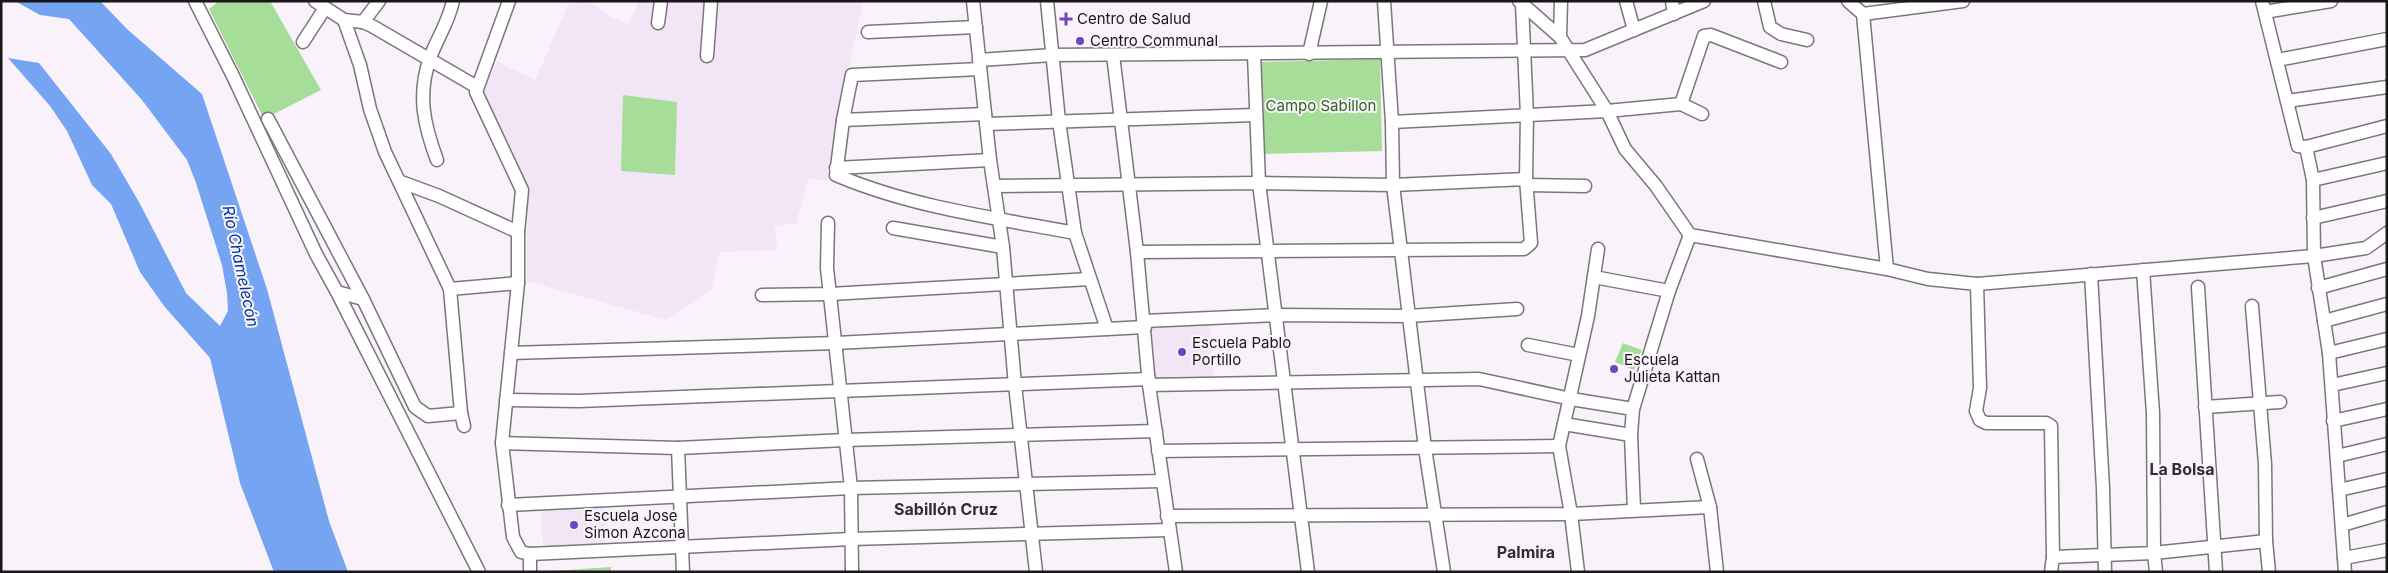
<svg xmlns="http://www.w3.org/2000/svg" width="2388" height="573" font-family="Inter,sans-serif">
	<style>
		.built { fill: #f2e6f6 }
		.green { fill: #a6dd99 }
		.water { fill: #75a5f2 }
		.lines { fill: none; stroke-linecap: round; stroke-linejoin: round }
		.minor-casing { stroke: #7c757e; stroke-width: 15 }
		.minor { stroke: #fff; stroke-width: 12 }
		.poi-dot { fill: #6e46be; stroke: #f9f2fb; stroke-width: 2 }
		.labels { text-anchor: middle; stroke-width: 4; stroke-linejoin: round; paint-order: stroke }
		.poi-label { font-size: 15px; fill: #1a171a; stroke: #f9f2fb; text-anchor: start }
		.park-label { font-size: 15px; fill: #2c671c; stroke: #f9f2fb }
		.water-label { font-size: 16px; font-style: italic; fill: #00388f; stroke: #f9f2fb }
		.neighbourhood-label { font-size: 16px; font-weight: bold; fill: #322c34; stroke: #f9f2fb }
	</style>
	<rect width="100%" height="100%" fill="#f9f2fb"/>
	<g class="built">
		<polygon points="570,1 589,1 612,18 629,24 639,1 863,1 826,181 809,178 796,224 775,225 777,250 720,252 711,291 666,320 527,281 527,189 482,95 497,62 535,80"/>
		<polygon points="1209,322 1214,379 1156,380 1151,324"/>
		<polygon points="604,504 606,544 543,547 541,506"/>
	</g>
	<g class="green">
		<polygon points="219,1 270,1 321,90 264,119 209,9"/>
		<polygon points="1380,59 1382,151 1261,154 1259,62"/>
		<polygon points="623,95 677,102 675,175 621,171"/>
		<polygon points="1623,343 1642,350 1634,370 1615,362"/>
		<polygon points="611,567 611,572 538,572"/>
	</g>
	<polygon class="water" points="15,1 100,1 127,29 202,94 267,289 329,521 348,572 274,572 240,483 210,358 164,306 140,272 111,204 92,185 67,131 50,106 8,58 39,63 111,154 139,202 186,293 220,326 228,311 227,293 222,265 196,183 187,160 142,100 69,19 40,15"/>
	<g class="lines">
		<g class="minor-casing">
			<g id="minor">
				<polyline points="195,1 233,76 316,254 337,292 363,299"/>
				<polyline points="315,1 344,20 363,22 372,26 477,87"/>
				<polyline points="509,1 476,92 522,190 518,232 518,283 502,443 513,537 521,552 530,554 851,539 1169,530"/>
				<polyline points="973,1 990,160 1003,247 1015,385 1036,572"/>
				<polyline points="1047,1 1059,121 1075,233 1107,329"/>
				<polyline points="1384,1 1392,122 1393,185 1425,448 1444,572"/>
				<polyline points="1519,1 1560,37"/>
				<polyline points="1561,1 1560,37 1607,111 1625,149 1656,186 1690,235 1887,269 1928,279 1977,284 2314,256 2366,248 2387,233"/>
				<polyline points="1626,1 1634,30"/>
				<polyline points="1672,1 1674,14"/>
				<polyline points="1764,1 1770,27 1781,34 1807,40"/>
				<polyline points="1848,1 1863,14 1887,269"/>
				<polyline points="2262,1 2298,146 2306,147 2387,126"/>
				<polyline points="1522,4 1527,115 1526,179"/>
				<polyline points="2265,12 2331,1"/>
				<polyline points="1863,14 1963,1"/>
				<polyline points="344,20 360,65 370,109 385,152 450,289 461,413 464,426"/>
				<polyline points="363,22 379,1"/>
				<polyline points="658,23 661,1"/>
				<polyline points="868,32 976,27"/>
				<polyline points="303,42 325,8"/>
				<polyline points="1254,54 1259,183 1308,572"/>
				<polyline points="1309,54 1321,1"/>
				<polyline points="1113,55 1137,252 1149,385 1176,572"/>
				<polyline points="707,56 711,1"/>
				<polyline points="979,60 1053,55 1585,50 1704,1"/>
				<polyline points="2277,60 2387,39"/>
				<path d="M980,69L852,75L843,120L836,175C911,207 995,218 1075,233"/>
				<polyline points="2287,101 2387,87"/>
				<polyline points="1681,104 1704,36 1711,35 1781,62"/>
				<polyline points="268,119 363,299 415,407 428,416 461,413"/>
				<polyline points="843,120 985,114"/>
				<polyline points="1392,122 1607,111 1681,104 1702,114"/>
				<polyline points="986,124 1255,115"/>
				<polyline points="2306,147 2313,180 2314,256 2329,353 2345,572"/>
				<path d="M437,160C424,125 417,95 430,58C437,38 448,24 453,1"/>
				<polyline points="836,168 990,160"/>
				<polyline points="2313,180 2387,163"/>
				<polyline points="401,182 439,196 518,232"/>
				<polyline points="1527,185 1585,186"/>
				<polyline points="994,186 1259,183 1393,185 1526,179 1531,243 1524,249 1137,252"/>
				<polyline points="2313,218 2387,201"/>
				<polyline points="828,223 827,268 851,488 852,572"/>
				<polyline points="893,228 1003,247"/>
				<polyline points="2091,274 2103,488 2105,572"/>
				<polyline points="1594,277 1669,291"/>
				<polyline points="1977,284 1980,388 1976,411 1980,420 1986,423 2046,423 2051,426 2053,557"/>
				<polyline points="2198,287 2216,572"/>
				<polyline points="2318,288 2387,269"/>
				<polyline points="450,289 518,283"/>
				<polyline points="337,292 479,572"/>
				<polyline points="762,295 830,294 1090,279"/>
				<polyline points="2252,306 2265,464 2266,541 2269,572"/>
				<polyline points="1144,321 1276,315 1408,316 1517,309"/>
				<polyline points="2324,321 2387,304"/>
				<polyline points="1528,345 1579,355"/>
				<polyline points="511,353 836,343 1145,327"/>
				<polyline points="2329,353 2387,339"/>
				<polyline points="1149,385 1479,379 1571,399 1633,409"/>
				<polyline points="2332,385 2387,373"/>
				<polyline points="506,400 579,401 1149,379"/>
				<polyline points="2205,407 2280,402"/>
				<polyline points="2333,421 2387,409"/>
				<polyline points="1564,424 1631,435"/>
				<polyline points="502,443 678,448 845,440 1156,431"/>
				<polyline points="678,448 683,572"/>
				<polyline points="1158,451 1559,446"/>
				<polyline points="2337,456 2387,444"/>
				<polyline points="1697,459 1710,507 1717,572"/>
				<polyline points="2339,490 2387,479"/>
				<polyline points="508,505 851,488 1162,481"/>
				<polyline points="1634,510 1631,435 1633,409 1669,291 1690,235"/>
				<polyline points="1167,516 1571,514 1710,507"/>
				<polyline points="2342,525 2387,512"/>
				<polyline points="530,554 530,572"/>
				<polyline points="2344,558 2387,550"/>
				<polyline points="1578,572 1571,514 1559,446 1588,316 1598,249"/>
				<polyline points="2051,572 2053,557 2154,553 2153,413 2143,270"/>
				<polyline points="2156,572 2154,553 2266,541"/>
			</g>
		</g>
		<use href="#minor" class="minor"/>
	</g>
	<g class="poi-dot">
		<path d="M1063.5 11.5h5v5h5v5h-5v5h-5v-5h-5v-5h5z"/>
		<circle cx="1080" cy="41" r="5"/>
		<circle cx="1182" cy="352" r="5"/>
		<circle cx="1614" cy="369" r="5"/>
		<circle cx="574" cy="525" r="5"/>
	</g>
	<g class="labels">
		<g class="poi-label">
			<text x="1077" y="24">Centro de Salud</text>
			<text x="1090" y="46">Centro Communal</text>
			<text x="1192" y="348">Escuela Pablo<tspan x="1192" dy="17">Portillo</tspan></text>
			<text x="1624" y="365">Escuela<tspan x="1624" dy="17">Julieta Kattan</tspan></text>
			<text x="584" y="521">Escuela Jose<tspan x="584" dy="17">Simon Azcona</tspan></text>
		</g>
		<g class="park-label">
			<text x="1321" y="111">Campo Sabillon</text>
		</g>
		<g class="water-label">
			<text transform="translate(241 266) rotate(78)" y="6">Río Chamelecón</text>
		</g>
		<g class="neighbourhood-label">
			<text x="2182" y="475">La Bolsa</text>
			<text x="946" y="515">Sabillón Cruz</text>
			<text x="1526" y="558">Palmira</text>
		</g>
	</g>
	<rect width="2388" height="573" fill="none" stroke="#1a171a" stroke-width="5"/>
</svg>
